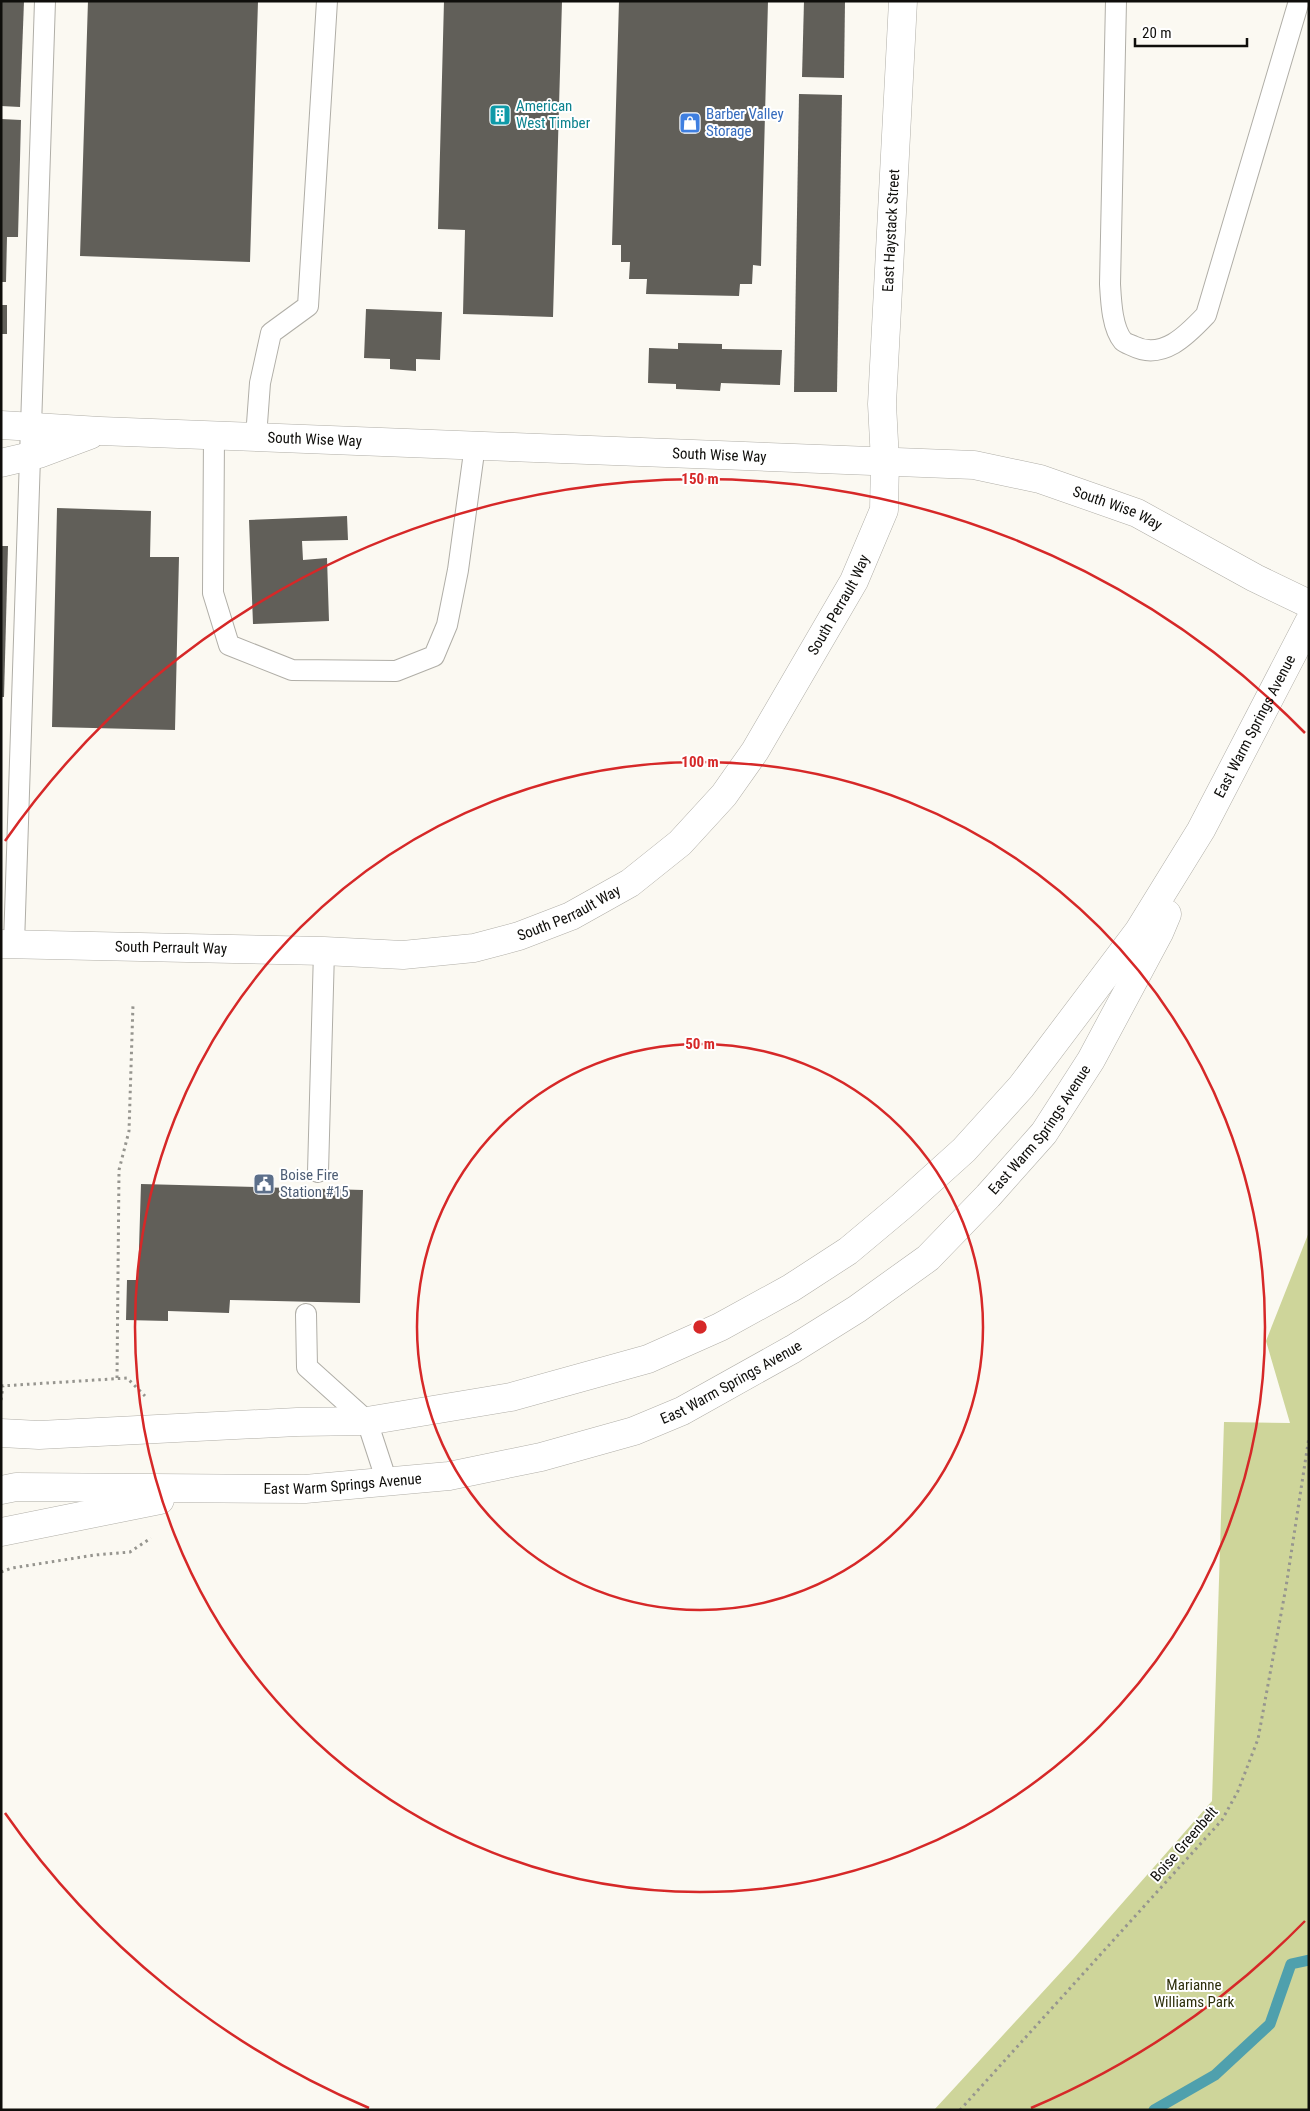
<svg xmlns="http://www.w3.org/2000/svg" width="1310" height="2111" font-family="'Roboto Condensed',sans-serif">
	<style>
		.park { fill: #ced59a }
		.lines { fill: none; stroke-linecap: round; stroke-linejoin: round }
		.stream { stroke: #4fa0ad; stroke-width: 11 }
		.building { fill: #615f59 }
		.service-casing { stroke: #b0aea7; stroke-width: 22 }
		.minor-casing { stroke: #b0aea7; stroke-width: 29 }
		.tertiary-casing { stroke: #b0aea7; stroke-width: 29 }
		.path { stroke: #96958f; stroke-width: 3; stroke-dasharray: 2.5 4; stroke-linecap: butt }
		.service { stroke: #fff; stroke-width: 20 }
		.minor { stroke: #fff; stroke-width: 28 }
		.tertiary { stroke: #fff; stroke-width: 28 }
		.ring { fill: none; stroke: #d62828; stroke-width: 2.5 }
		.labels { text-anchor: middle; stroke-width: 4; stroke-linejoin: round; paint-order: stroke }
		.culture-label { font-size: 15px; fill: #0d838f; stroke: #fff; text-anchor: start }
		.shop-label { font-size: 15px; fill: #366cbe; stroke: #fff; text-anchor: start }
		.street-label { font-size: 15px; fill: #0f0e0b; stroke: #fff }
		.service-label { font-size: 15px; fill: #4e5e75; stroke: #fff; text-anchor: start }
		.park-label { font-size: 15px; fill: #2d2f0b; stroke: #fff }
		.centre { fill: #d62828; stroke: #fff; stroke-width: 2.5 }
		.ring-label { font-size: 15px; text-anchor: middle; font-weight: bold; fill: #d62828; stroke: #fff; stroke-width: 4; stroke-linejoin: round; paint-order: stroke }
	</style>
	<rect width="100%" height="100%" fill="#fbf9f2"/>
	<polygon class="park" points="1309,1232 1309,2110 934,2110 1074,1958 1212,1801 1224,1422 1290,1423 1266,1341"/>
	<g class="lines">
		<polyline class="stream" points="1154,2110 1215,2075 1270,2024 1291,1964 1309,1960"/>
	</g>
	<g class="building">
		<polygon points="1,1 24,1 20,107 1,106"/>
		<polygon points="88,1 258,1 250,262 80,256"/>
		<polygon points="444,1 562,1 553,317 463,314 465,230 438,229"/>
		<polygon points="619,1 768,1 761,266 753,265 752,284 740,284 739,296 646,294 647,279 629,279 630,262 621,262 621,245 612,245"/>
		<polygon points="804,1 845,1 844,78 802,77"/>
		<polygon points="799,94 842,95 837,392 794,392"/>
		<polygon points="1,119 21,120 18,237 7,237 6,282 1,282"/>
		<rect x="1" y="305" width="6" height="29"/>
		<polygon points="366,309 442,312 440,360 416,359 416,371 390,369 390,359 364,358"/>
		<polygon points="678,343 722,344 722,349 782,350 780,385 721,383 720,391 676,389 676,384 648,383 649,348 678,349"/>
		<polygon points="57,508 151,511 150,557 179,557 175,730 52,727"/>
		<polygon points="347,516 348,540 302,541 303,560 327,558 329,621 253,624 249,520"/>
		<polygon points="1,546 8,546 4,697 1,697"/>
		<polygon points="141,1184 363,1190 360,1303 230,1300 229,1313 168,1311 168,1321 126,1320 127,1280 138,1280"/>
	</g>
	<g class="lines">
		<g class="service-casing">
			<g id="service">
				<path d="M1116,1L1110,284C1111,301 1112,328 1123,341C1125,343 1131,345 1133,346C1163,361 1188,334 1206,315L1299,1"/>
				<polyline points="214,435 213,593 229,645 292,670 396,671 434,656 447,625 458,570 475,445"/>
				<polyline points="256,437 260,383 271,333 308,306 327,1"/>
				<polyline points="14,944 45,1"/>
				<polyline points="318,1172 324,951"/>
				<polyline points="306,1314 307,1367 367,1421 387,1482"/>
			</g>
		</g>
		<g class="minor-casing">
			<g id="minor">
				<path id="s1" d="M1,425L100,431L974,465L1040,479L1137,513L1255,578L1309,604"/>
				<polyline points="1,463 39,454 90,435"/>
				<path id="s2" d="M1,944L324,951L403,955L474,948L519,936L571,916L630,883L680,843L724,795L755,751L854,581L884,510L885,461L882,404L903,1"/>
			</g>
		</g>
		<g class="tertiary-casing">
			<g id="tertiary">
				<path id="s3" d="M1,1433L39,1435L297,1422L367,1421L511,1397L648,1359L720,1327L791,1288L848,1251L903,1205L964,1150L1021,1087L1138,932L1201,830L1309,622"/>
				<path id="s4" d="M1,1490L16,1487L305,1489L449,1476L541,1457L634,1431L682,1411L793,1349L857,1309L928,1258L988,1196L1044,1133L1091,1060L1159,933L1167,914"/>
				<polyline points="1,1532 160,1500"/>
			</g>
		</g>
		<g class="path">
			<polyline points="117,1378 119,1170 129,1131 133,1004"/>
			<polyline points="1,1386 127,1378 145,1396"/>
			<polyline points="1,1400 3,1386"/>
			<polyline points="1,1572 12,1568 95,1555 130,1552 151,1538"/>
			<polyline points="960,2110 1222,1820 1238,1791 1258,1739 1286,1587 1309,1437"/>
		</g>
		<use href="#service" class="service"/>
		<use href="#minor" class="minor"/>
		<use href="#tertiary" class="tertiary"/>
	</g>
	<g class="ring">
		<circle cx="700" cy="1327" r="283"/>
		<circle cx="700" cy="1327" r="565"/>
		<path d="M1305 1921A848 848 0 0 1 1031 2108M369 2108A848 848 0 0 1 5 1813M5 841A848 848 0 0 1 1305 733"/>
	</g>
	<defs>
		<g id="building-square" transform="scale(1.125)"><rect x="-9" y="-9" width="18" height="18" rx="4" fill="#0f9aa8" stroke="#fff"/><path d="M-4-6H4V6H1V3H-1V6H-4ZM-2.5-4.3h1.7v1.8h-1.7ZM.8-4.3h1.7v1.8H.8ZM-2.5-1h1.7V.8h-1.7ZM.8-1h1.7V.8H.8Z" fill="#fff"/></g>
		<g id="shop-square" transform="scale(1.125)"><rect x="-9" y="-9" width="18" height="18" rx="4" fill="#3f7fe0" stroke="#fff"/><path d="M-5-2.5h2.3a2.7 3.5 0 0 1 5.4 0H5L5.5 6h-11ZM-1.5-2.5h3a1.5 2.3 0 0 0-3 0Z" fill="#fff"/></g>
		<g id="civic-square" transform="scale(1.125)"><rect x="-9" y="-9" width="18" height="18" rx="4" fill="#5c6f8a" stroke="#fff"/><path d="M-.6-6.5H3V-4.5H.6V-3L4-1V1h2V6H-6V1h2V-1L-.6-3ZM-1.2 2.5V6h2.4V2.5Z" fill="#fff"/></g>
	</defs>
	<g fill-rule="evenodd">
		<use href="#building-square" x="500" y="115"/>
		<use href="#shop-square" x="690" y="123"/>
		<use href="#civic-square" x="264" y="1184"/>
	</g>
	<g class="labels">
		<g class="culture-label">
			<text x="516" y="111">American<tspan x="516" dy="17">West Timber</tspan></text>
		</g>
		<g class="shop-label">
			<text x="706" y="119">Barber Valley<tspan x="706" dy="17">Storage</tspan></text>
		</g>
		<g class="street-label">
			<text dy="5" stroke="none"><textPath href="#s2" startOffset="1380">East Haystack Street</textPath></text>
			<text dy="5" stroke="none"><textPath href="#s1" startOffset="314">South Wise Way</textPath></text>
			<text dy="5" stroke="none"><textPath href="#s1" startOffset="719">South Wise Way</textPath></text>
			<text dy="5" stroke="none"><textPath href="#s1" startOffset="1124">South Wise Way</textPath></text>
			<text dy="5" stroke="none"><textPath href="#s2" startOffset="995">South Perrault Way</textPath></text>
			<text dy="5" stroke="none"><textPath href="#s3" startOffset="1552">East Warm Springs Avenue</textPath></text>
			<text dy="5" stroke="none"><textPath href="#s2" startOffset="575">South Perrault Way</textPath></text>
			<text dy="5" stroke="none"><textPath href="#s2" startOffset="170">South Perrault Way</textPath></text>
			<text dy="5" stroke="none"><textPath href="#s4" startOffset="1152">East Warm Springs Avenue</textPath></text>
			<text dy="5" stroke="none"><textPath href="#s4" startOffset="748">East Warm Springs Avenue</textPath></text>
			<text dy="5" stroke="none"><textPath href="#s4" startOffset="342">East Warm Springs Avenue</textPath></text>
			<text transform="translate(1184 1844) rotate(-49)" y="5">Boise Greenbelt</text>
		</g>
		<g class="service-label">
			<text x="280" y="1180">Boise Fire<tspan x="280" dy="17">Station #15</tspan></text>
		</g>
		<g class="park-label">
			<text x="1194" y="1990">Marianne<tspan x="1194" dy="17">Williams Park</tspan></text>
		</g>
	</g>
	<circle cx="700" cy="1327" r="8" class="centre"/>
	<g class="ring-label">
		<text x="700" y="484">150 m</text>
		<text x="700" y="767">100 m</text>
		<text x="700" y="1049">50 m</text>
	</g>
	<rect width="1310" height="2111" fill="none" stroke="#0f0e0b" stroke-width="5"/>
	<path d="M1135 38v8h112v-8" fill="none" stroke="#0f0e0b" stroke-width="2.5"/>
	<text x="1142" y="38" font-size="15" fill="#0f0e0b" stroke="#ffffff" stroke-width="4" paint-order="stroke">20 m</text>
</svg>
